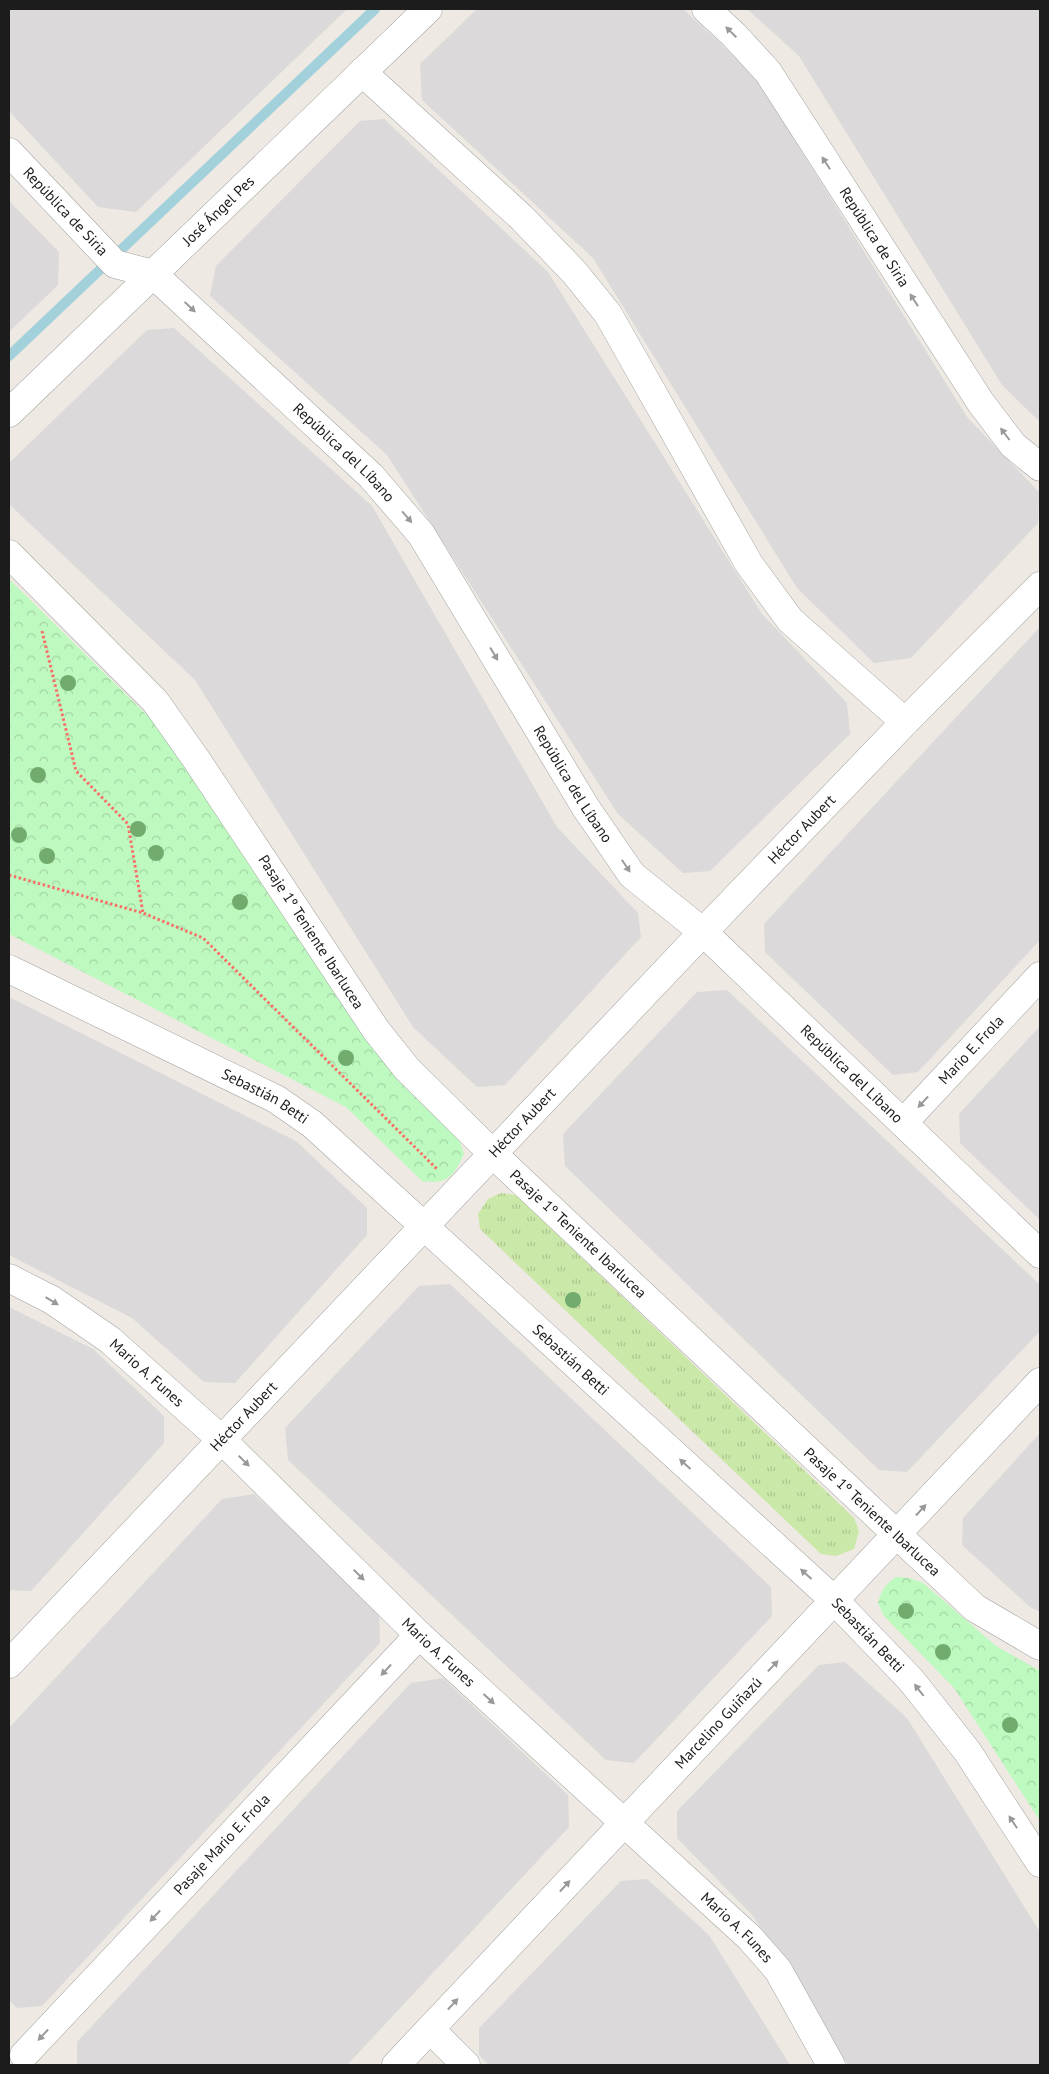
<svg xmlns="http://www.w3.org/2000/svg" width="1049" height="2074" font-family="'PT Sans',sans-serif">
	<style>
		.residential { fill: #dbd9d9 }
		.grass { fill: url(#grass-tufts) }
		.park { fill: url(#park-crowns) }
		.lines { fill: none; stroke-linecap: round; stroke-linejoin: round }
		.stream { stroke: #a2d1dc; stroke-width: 10 }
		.minor-casing { stroke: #a3a3a3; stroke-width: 29 }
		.path { stroke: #f97068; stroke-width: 3; stroke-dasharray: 2.5 2.5; stroke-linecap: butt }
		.minor { stroke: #fff; stroke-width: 28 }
		.tree { fill: #72ab6e }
		.oneway { fill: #999 }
		.labels { text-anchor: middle; stroke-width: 4; stroke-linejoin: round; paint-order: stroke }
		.street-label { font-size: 15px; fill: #1c1c1c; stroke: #fff }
	</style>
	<defs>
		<pattern id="grass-tufts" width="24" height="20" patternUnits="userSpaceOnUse" patternTransform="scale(1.25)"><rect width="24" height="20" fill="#cae8a7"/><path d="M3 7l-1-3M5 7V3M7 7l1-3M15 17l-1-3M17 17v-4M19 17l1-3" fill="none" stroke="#adc68f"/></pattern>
		<pattern id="park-crowns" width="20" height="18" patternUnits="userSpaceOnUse" patternTransform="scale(1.25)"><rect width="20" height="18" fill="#bef9c0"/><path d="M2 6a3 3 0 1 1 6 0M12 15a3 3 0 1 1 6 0" fill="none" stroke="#a3d5a4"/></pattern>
	</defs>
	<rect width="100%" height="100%" fill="#eee9e2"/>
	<g class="residential">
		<polygon points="9,9 347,9 136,212 98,207 9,111"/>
		<polygon points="477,9 683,9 754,75 967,417 1039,492 1038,523 911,658 874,663 797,588 593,258 422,100 420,64"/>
		<polygon points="747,9 1040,9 1040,422 1002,385 799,56"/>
		<polygon points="384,119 548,272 762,614 847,703 850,734 710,871 683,873 618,814 387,455 210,296 216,266 360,121"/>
		<polygon points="9,201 59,252 58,285 9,332"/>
		<polygon points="174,328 372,506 557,827 638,913 641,937 505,1085 477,1087 413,1027 195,680 9,504 9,463 147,330"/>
		<polygon points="1040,627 1040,940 918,1072 893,1075 765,952 764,924"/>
		<polygon points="727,990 1040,1285 1040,1331 907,1472 879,1470 565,1166 563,1134 697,992"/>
		<polygon points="9,997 296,1141 367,1208 367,1235 235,1383 204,1382 132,1318 9,1255"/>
		<polygon points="1040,1026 1040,1220 960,1143 959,1114"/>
		<polygon points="450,1284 771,1587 772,1616 634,1763 606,1760 288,1460 285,1428 419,1286"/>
		<polygon points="9,1307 93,1349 164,1416 164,1443 31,1591 9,1590"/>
		<polygon points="1040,1433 1040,1612 1030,1607 962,1545 963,1518"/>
		<polygon points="254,1494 379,1611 380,1643 42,2006 17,2008 9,2000 9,1728 222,1499"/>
		<polygon points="845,1662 907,1718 1040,1932 1040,2065 848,2065 753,1916 677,1838 677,1811 819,1665"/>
		<polygon points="443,1678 568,1795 569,1827 347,2065 77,2065 77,2042 411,1683"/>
		<polygon points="647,1879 709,1935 790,2065 489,2065 479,2055 479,2028 621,1881"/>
	</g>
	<polygon class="grass" points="501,1193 516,1195 854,1518 859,1531 854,1549 836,1556 821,1554 480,1229 478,1214 488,1199"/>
	<g class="park">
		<path d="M9,579L157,725L388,1063L460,1142L464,1154C454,1176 447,1185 422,1181L346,1107L9,934Z"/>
		<path d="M896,1577L909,1578L923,1583L996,1646L1040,1671V1821L954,1688L884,1616L878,1603C881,1590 886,1584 896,1577Z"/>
	</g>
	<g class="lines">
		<polyline class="stream" points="9,356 375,9"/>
		<g class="minor-casing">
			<g id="minor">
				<path id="s1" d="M706,9L734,35L768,72L981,403L1013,445L1040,467"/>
				<polyline points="362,72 521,217 574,272 608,314 749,564 790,620 905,722"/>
				<path id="s2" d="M9,152L115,264L153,274L371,476L421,534L586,808L632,875L703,932L1040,1254"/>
				<path id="s3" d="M9,413L428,9"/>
				<polyline points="9,554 155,701 196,759 376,1030 407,1069 494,1155 975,1608 1040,1646"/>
				<path id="s4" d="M9,969L276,1099L312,1124L835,1601L911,1680L967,1751L1040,1863"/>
				<path id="s5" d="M903,1123L1040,976"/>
				<path id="s6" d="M9,1278L52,1300L110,1340L222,1440L419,1635L750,1938L778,1970L831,2065"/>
				<path id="s7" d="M9,1664L703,932L905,722L1040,586"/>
				<polyline points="430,2029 466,2065"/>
				<path id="s8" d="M24,2055L419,1635"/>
				<path id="s9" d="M396,2065L1040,1382"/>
			</g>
		</g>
		<g class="path">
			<polyline points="42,631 76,771 128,824 143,913"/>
			<polyline points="9,875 143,913 203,938 438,1170"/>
		</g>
		<use href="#minor" class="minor"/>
	</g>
	<g class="tree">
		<circle cx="68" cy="683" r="8"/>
		<circle cx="38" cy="775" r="8"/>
		<circle cx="138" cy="829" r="8"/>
		<circle cx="19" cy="835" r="8"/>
		<circle cx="156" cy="853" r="8"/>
		<circle cx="47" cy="856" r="8"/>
		<circle cx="240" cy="902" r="8"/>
		<circle cx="346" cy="1058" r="8"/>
		<circle cx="573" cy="1300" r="8"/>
		<circle cx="906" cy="1611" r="8"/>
		<circle cx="943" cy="1652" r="8"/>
		<circle cx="1010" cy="1725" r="8"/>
	</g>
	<defs><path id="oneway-solid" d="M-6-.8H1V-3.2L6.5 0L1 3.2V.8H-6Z" transform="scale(1.25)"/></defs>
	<g class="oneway">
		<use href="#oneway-solid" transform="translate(731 32) rotate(-136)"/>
		<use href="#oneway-solid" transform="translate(826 163) rotate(-123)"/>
		<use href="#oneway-solid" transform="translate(914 300) rotate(-123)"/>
		<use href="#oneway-solid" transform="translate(190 307) rotate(43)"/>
		<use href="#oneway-solid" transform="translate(1005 434) rotate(-127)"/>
		<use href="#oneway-solid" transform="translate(407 517) rotate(49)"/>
		<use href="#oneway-solid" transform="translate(494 654) rotate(59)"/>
		<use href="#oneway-solid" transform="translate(626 866) rotate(56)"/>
		<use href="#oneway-solid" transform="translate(923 1102) rotate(133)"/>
		<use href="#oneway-solid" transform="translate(52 1301) rotate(31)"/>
		<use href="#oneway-solid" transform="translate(244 1461) rotate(45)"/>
		<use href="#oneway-solid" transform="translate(685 1464) rotate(-138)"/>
		<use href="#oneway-solid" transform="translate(921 1510) rotate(-47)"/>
		<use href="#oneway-solid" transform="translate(806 1574) rotate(-138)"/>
		<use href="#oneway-solid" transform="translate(359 1575) rotate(45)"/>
		<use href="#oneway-solid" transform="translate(773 1666) rotate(-46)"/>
		<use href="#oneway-solid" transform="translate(386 1670) rotate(133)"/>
		<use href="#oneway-solid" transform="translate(919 1690) rotate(-128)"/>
		<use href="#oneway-solid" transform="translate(489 1699) rotate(42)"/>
		<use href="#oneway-solid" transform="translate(1013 1822) rotate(-123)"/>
		<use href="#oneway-solid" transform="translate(565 1886) rotate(-47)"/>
		<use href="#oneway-solid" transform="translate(155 1916) rotate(133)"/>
		<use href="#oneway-solid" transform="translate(453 2004) rotate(-47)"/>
		<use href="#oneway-solid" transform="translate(43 2035) rotate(133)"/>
	</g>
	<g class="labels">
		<g class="street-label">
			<text dy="5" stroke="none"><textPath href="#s3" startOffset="291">José Ángel Pes</textPath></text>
			<text dy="5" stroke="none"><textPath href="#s2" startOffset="82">República de Siria</textPath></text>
			<text dy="5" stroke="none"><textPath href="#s1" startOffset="285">República de Siria</textPath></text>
			<text dy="5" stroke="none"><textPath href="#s2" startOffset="455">República del Líbano</textPath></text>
			<text dy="5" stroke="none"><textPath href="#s2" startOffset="860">República del Líbano</textPath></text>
			<text dy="5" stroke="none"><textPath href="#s7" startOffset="1151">Héctor Aubert</textPath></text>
			<text transform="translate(311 932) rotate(57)" y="5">Pasaje 1º Teniente Ibarlucea</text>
			<text dy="5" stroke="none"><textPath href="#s5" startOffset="100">Mario E. Frola</textPath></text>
			<text dy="5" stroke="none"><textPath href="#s2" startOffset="1265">República del Líbano</textPath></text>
			<text dy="5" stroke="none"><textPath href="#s4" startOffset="286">Sebastián Betti</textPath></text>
			<text dy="5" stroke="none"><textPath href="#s7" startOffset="746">Héctor Aubert</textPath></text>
			<text transform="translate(578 1234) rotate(43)" y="5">Pasaje 1º Teniente Ibarlucea</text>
			<text dy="5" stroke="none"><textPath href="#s4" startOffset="691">Sebastián Betti</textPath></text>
			<text dy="5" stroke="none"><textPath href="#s6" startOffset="168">Mario A. Funes</textPath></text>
			<text dy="5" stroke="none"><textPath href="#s7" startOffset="341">Héctor Aubert</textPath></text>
			<text transform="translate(872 1512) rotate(43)" y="5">Pasaje 1º Teniente Ibarlucea</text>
			<text dy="5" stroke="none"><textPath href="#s4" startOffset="1096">Sebastián Betti</textPath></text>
			<text dy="5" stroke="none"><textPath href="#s6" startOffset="572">Mario A. Funes</textPath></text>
			<text dy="5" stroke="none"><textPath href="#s9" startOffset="470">Marcelino Guiñazú</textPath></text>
			<text dy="5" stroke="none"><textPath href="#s8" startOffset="289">Pasaje Mario E. Frola</textPath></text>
			<text dy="5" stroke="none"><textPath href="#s6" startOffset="978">Mario A. Funes</textPath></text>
		</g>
	</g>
	<rect width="1049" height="2074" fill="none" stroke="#1c1c1c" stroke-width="20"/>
</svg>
